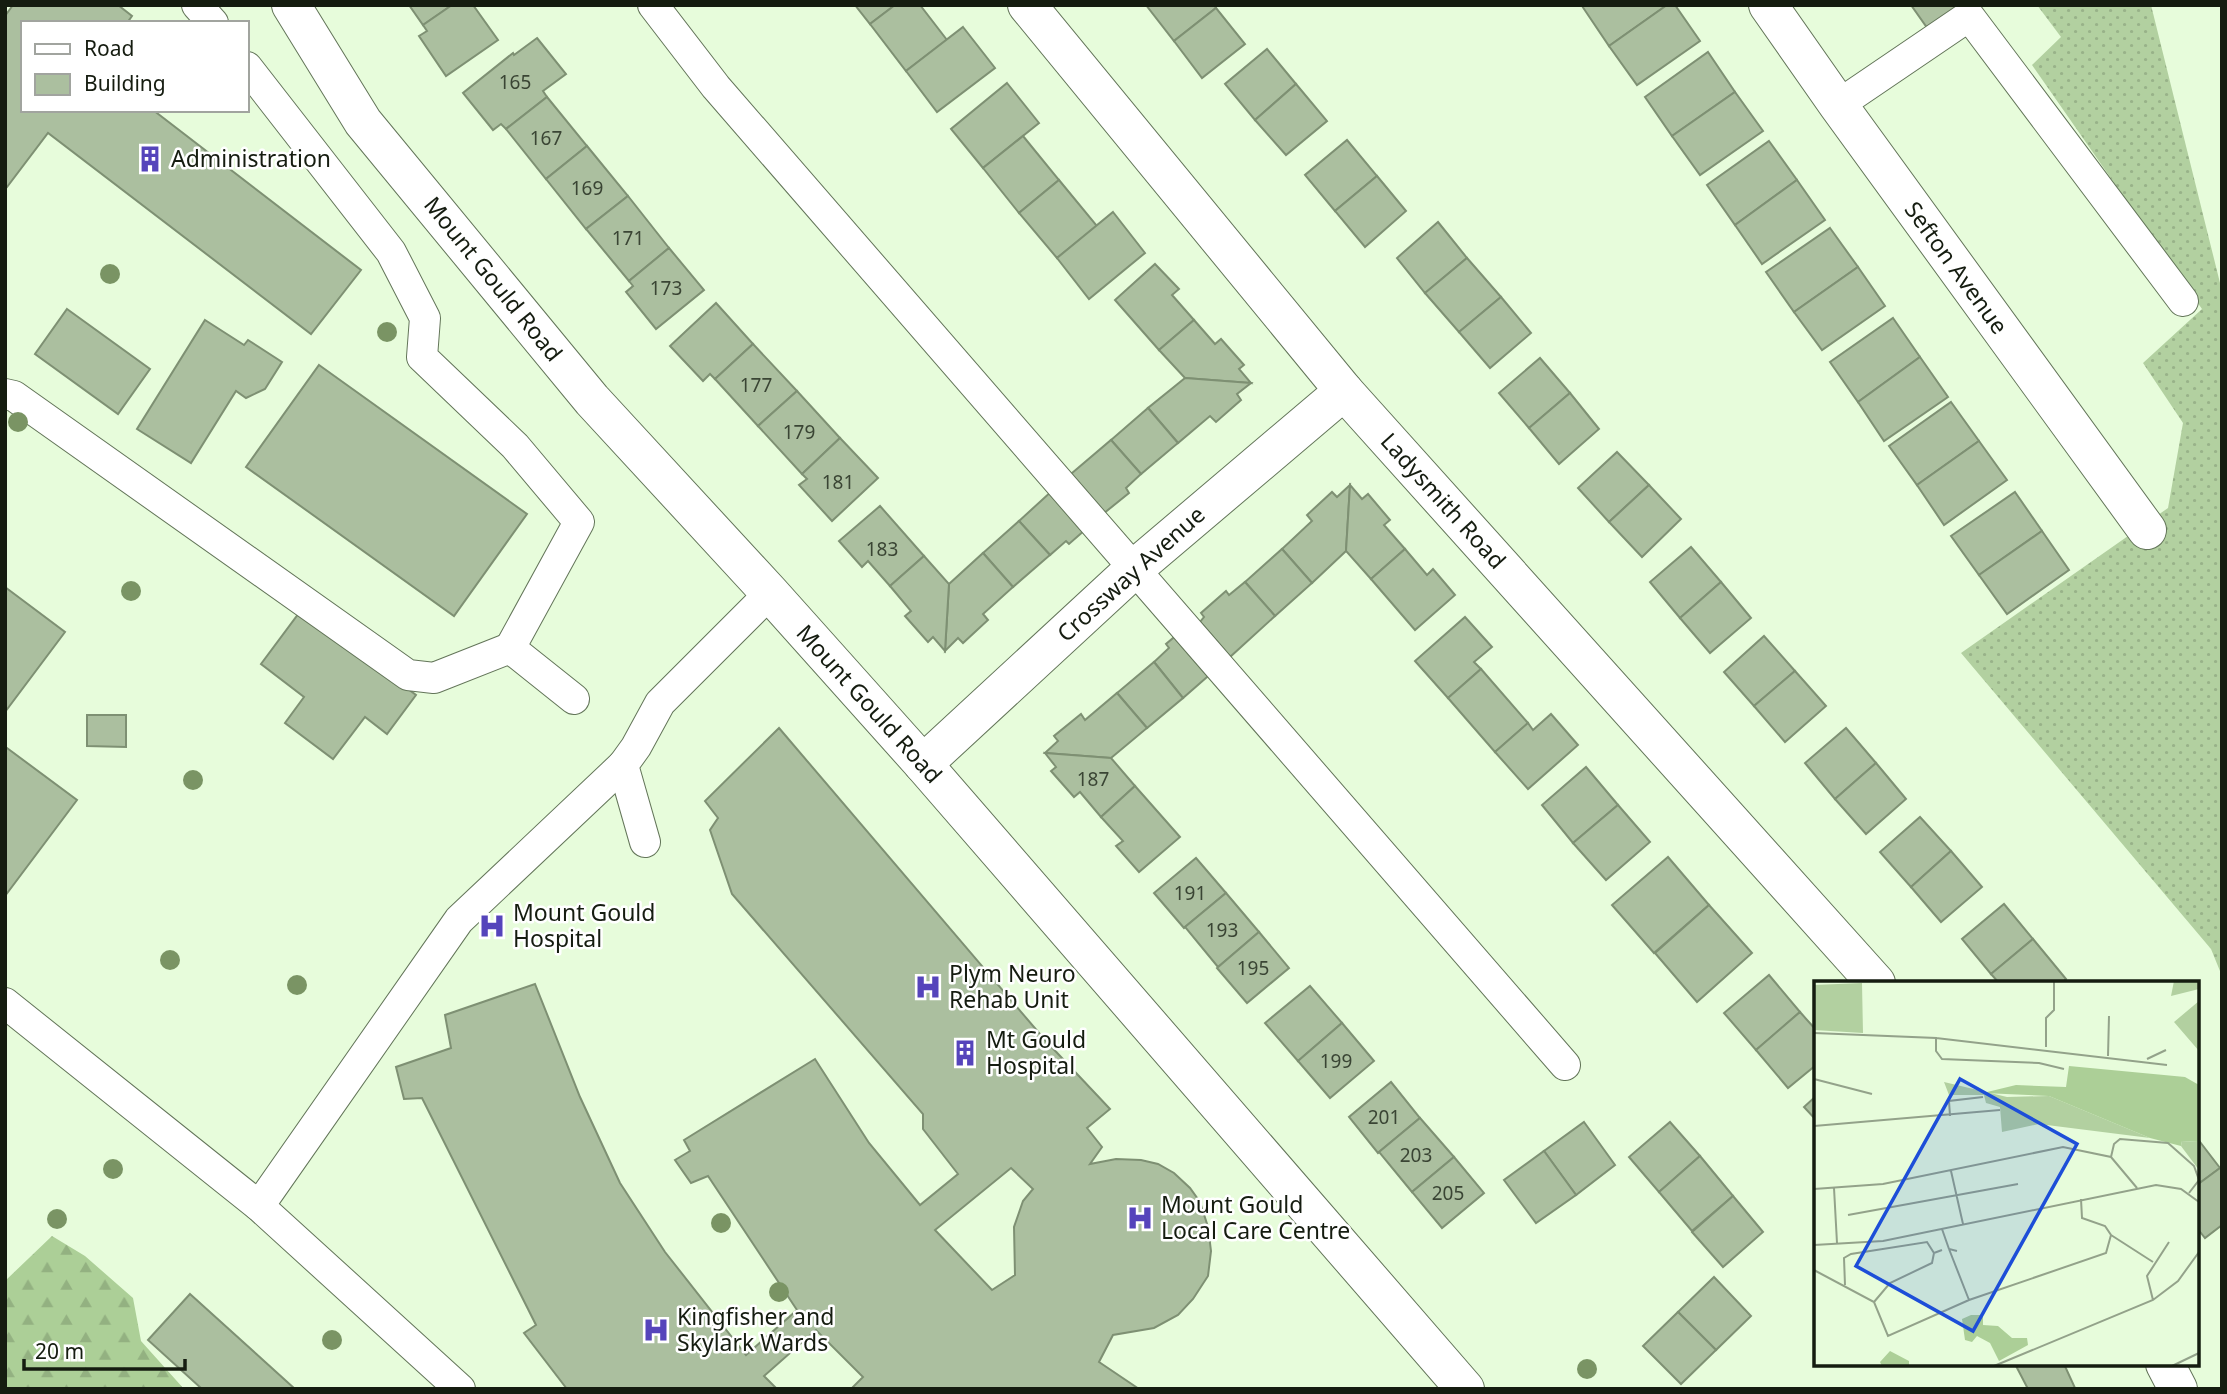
<svg xmlns="http://www.w3.org/2000/svg" width="2227" height="1394" font-family="'Noto Sans',sans-serif">
	<style>
		.grass { fill: url(#grass-dots) }
		.forest { fill: url(#forest-firs) }
		.building { fill: #abbf9f; stroke: #7e9073; stroke-width: 2; fill-rule: evenodd }
		.lines { fill: none; stroke-linecap: round; stroke-linejoin: round }
		.lane-casing { stroke: #637559; stroke-width: 32 }
		.street-casing { stroke: #637559; stroke-width: 40 }
		.lane { stroke: #fff; stroke-width: 30 }
		.street { stroke: #fff; stroke-width: 38 }
		.tree { fill: #7a9464 }
		.labels { text-anchor: middle; stroke-width: 5; stroke-linejoin: round; paint-order: stroke }
		.number-label { font-size: 19px; fill: #3a4534 }
		.poi-label { font-size: 23px; fill: #151c10; stroke: #fff; text-anchor: start }
		.street-label { font-size: 23px; fill: #151c10; stroke: #fff }
		.inset-road { fill: none; stroke: #93a28a; stroke-width: 2 }
		.view { fill: #1d4ed8; fill-opacity: 0.15; stroke: #1d4ed8; stroke-width: 3.5 }
		.inset-edge { fill: none; stroke: #151c10; stroke-width: 3.5 }
	</style>
	<defs>
		<pattern id="grass-dots" width="8" height="8" patternUnits="userSpaceOnUse" patternTransform="scale(1.75)"><rect width="8" height="8" fill="#b2d0a0"/><path d="M2 2h.1M6 6h.1" fill="none" stroke="#98b289" stroke-width="1.8" stroke-linecap="round"/></pattern>
		<pattern id="forest-firs" width="22" height="20" patternUnits="userSpaceOnUse" patternTransform="scale(1.75)"><rect width="22" height="20" fill="#accf97"/><path d="M5 1l3.5 6h-7zM16 11l3.5 6h-7z" fill="#93b181"/></pattern>
	</defs>
	<rect width="100%" height="100%" fill="#e7fcdb"/>
	<polygon class="grass" points="2037,5 2151,5 2222,291 2222,976 2211,949 1961,653 2168,508 2183,423 2143,363 2202,309 2032,65 2061,37"/>
	<polygon class="forest" points="52,1236 85,1256 133,1298 141,1341 184,1389 5,1389 5,1281"/>
	<g class="building">
		<polygon points="13,5 118,5 132,16 127,23 23,23 23,110 153,110 361,270 311,334 48,133 7,187 5,186 5,16"/>
		<polygon points="409,5 452,5 423,25"/>
		<polygon points="452,5 473,5 498,40 446,76 419,36 427,31 423,25"/>
		<polygon points="855,5 895,5 870,24"/>
		<polygon points="895,5 920,5 947,40 906,71 870,24"/>
		<polygon points="1146,5 1214,5 1216,8 1174,41"/>
		<polygon points="1584,5 1667,5 1609,46 1582,6"/>
		<polygon points="1667,5 1675,5 1700,41 1637,85 1609,46"/>
		<polygon points="1911,5 1962,5 1928,29"/>
		<polygon points="1216,8 1245,44 1202,78 1174,41"/>
		<polygon points="963,27 995,68 937,112 906,71"/>
		<polygon points="537,38 566,74 543,91 547,97 506,129 501,124 493,130 463,93 513,53 514,55"/>
		<polygon points="1267,49 1296,84 1255,120 1225,84"/>
		<polygon points="1708,52 1735,92 1672,136 1645,97"/>
		<polygon points="1007,83 1039,123 983,168 951,129"/>
		<polygon points="1296,84 1327,121 1286,155 1255,120"/>
		<polygon points="1735,92 1763,131 1700,175 1672,136"/>
		<polygon points="547,97 587,146 546,179 506,129"/>
		<polygon points="1023,136 1059,180 1019,213 983,168"/>
		<polygon points="1347,140 1377,176 1335,211 1305,175"/>
		<polygon points="1769,141 1797,180 1735,225 1707,185"/>
		<polygon points="587,146 628,196 586,229 546,179"/>
		<polygon points="1377,176 1406,211 1365,247 1335,211"/>
		<polygon points="1059,180 1097,226 1057,258 1019,213"/>
		<polygon points="1797,180 1825,220 1762,264 1735,225"/>
		<polygon points="628,196 669,248 629,281 586,229"/>
		<polygon points="1113,212 1145,253 1089,299 1057,258"/>
		<polygon points="1438,222 1467,258 1425,293 1397,258"/>
		<polygon points="1830,228 1858,267 1794,312 1766,272"/>
		<polygon points="669,248 704,290 656,329 626,292 633,286 629,281"/>
		<polygon points="1467,258 1501,297 1459,332 1425,293"/>
		<polygon points="1155,264 1179,289 1172,295 1194,320 1159,350 1115,300"/>
		<polygon points="1858,267 1885,306 1822,350 1794,312"/>
		<polygon points="1501,297 1531,333 1490,368 1459,332"/>
		<polygon points="716,303 753,344 715,379 710,374 703,381 670,346"/>
		<polygon points="67,309 150,369 118,414 35,354"/>
		<polygon points="1893,318 1920,357 1858,402 1830,362"/>
		<polygon points="205,320 244,345 248,340 282,362 265,389 246,398 236,391 191,463 137,429"/>
		<polygon points="1194,320 1215,344 1221,339 1244,365 1239,369 1251,383 1185,378 1159,350"/>
		<polygon points="753,344 797,391 758,426 715,379"/>
		<polygon points="1920,357 1948,397 1884,441 1858,402"/>
		<polygon points="1540,358 1570,393 1529,428 1499,393"/>
		<polygon points="319,365 527,514 454,616 246,467"/>
		<polygon points="1185,378 1251,383 1237,394 1241,400 1216,422 1210,416 1178,443 1148,408"/>
		<polygon points="797,391 840,438 802,474 758,426"/>
		<polygon points="1570,393 1599,429 1559,464 1529,428"/>
		<polygon points="1951,402 1979,441 1917,485 1889,446"/>
		<polygon points="1148,408 1178,443 1141,474 1111,440"/>
		<polygon points="840,438 878,478 832,521 799,485 807,479 802,474"/>
		<polygon points="1111,440 1141,474 1126,488 1129,493 1103,514 1065,479"/>
		<polygon points="1979,441 2007,480 1944,525 1917,485"/>
		<polygon points="1617,452 1649,485 1609,522 1578,488"/>
		<polygon points="1065,479 1094,522 1069,544 1066,541 1050,555 1019,521"/>
		<polygon points="1350,485 1346,551 1312,583 1282,549 1312,521 1307,515 1332,492 1337,497"/>
		<polygon points="1350,485 1362,499 1368,494 1390,520 1384,525 1405,549 1371,579 1346,551"/>
		<polygon points="1649,485 1681,519 1642,557 1609,522"/>
		<polygon points="2015,492 2042,531 1979,575 1951,536"/>
		<polygon points="880,506 924,556 890,586 868,561 862,567 839,541"/>
		<polygon points="1019,521 1050,555 1013,587 983,553"/>
		<polygon points="2042,531 2069,570 2007,614 1979,575"/>
		<polygon points="1691,547 1721,582 1680,618 1650,582"/>
		<polygon points="1282,549 1312,583 1275,616 1245,582"/>
		<polygon points="1405,549 1427,575 1433,569 1455,595 1415,630 1371,579"/>
		<polygon points="983,553 1013,587 983,614 988,620 963,643 958,638 945,651 949,584"/>
		<polygon points="924,556 949,584 945,651 933,637 928,642 905,616 911,611 890,586"/>
		<polygon points="1245,582 1275,616 1230,657 1200,622 1204,617 1201,613 1226,591 1229,595"/>
		<polygon points="1721,582 1751,618 1710,653 1680,618"/>
		<polygon points="5,587 65,632 5,712"/>
		<polygon points="302,609 416,695 387,734 365,717 333,759 285,723 304,697 261,664"/>
		<polygon points="1465,617 1492,647 1474,662 1481,669 1448,698 1415,661"/>
		<polygon points="1192,622 1195,626 1200,622 1230,657 1183,698 1154,662 1169,648 1166,644"/>
		<polygon points="1764,636 1795,671 1754,706 1724,672"/>
		<polygon points="1154,662 1183,698 1147,728 1117,693"/>
		<polygon points="1481,669 1528,723 1495,752 1448,698"/>
		<polygon points="1795,671 1826,706 1785,742 1754,706"/>
		<polygon points="1117,693 1147,728 1111,758 1045,753 1058,741 1054,736 1081,714 1085,720"/>
		<polygon points="1551,714 1578,745 1528,789 1495,752 1528,723 1533,730"/>
		<polygon points="87,715 126,715 126,747 87,746"/>
		<path d="M779,728L1045,1040L1110,1109L1087,1128L1102,1147L1090,1164L1116,1159L1141,1160L1158,1164L1174,1173L1190,1188L1200,1202L1208,1227L1211,1251L1208,1276L1193,1299L1178,1315L1154,1328L1113,1335L1099,1362L1139,1389H851L863,1377L816,1330L764,1376L777,1389H567L524,1333L536,1325L422,1098L404,1099L396,1067L451,1048L445,1015L535,984L580,1097L620,1183L665,1252L746,1355L797,1310L708,1176L691,1183L675,1160L690,1151L684,1140L815,1059L869,1143L920,1205L958,1174L923,1129V1114L732,894L710,830L718,818L705,801ZM1011,1168L1033,1189L1023,1201L1014,1227L1015,1275L992,1290L935,1230Z"/>
		<polygon points="1846,728 1876,763 1835,799 1805,763"/>
		<polygon points="7,748 77,800 5,896 5,750"/>
		<polygon points="1045,753 1111,758 1135,786 1101,817 1080,792 1074,797 1051,771 1056,767"/>
		<polygon points="1876,763 1906,799 1866,834 1835,799"/>
		<polygon points="1586,767 1618,805 1573,843 1542,805"/>
		<polygon points="1135,786 1180,837 1139,872 1116,846 1123,841 1101,817"/>
		<polygon points="1618,805 1650,842 1606,880 1573,843"/>
		<polygon points="1920,817 1951,851 1911,887 1880,852"/>
		<polygon points="1951,851 1982,887 1941,922 1911,887"/>
		<polygon points="1668,857 1709,905 1654,953 1612,905"/>
		<polygon points="1196,858 1226,893 1184,928 1154,893"/>
		<polygon points="1226,893 1259,932 1218,967 1185,927"/>
		<polygon points="2004,904 2033,939 1991,974 1962,939"/>
		<polygon points="1709,905 1752,953 1697,1002 1655,953"/>
		<polygon points="1259,932 1289,968 1247,1003 1217,968"/>
		<polygon points="2033,939 2066,979 2062,983 1999,983 1991,974"/>
		<polygon points="1769,975 1800,1012 1756,1050 1724,1013"/>
		<polygon points="1310,986 1342,1023 1298,1061 1265,1023"/>
		<polygon points="1800,1012 1816,1030 1816,1065 1788,1088 1756,1050"/>
		<polygon points="1342,1023 1374,1061 1330,1098 1298,1061"/>
		<polygon points="1391,1082 1420,1118 1378,1153 1349,1117"/>
		<polygon points="1816,1096 1816,1120 1804,1107"/>
		<polygon points="1420,1118 1454,1157 1412,1192 1379,1152"/>
		<polygon points="1584,1122 1615,1165 1576,1195 1544,1151"/>
		<polygon points="1670,1122 1700,1156 1659,1192 1629,1157"/>
		<polygon points="2197,1138 2220,1168 2197,1185"/>
		<polygon points="1544,1151 1576,1195 1536,1223 1504,1180"/>
		<polygon points="1700,1156 1733,1196 1692,1231 1659,1192"/>
		<polygon points="1454,1157 1484,1193 1442,1228 1412,1192"/>
		<polygon points="2220,1168 2222,1170 2222,1225 2205,1238 2197,1228 2197,1185"/>
		<polygon points="1733,1196 1763,1232 1723,1267 1692,1232"/>
		<polygon points="1714,1277 1751,1316 1716,1350 1678,1312"/>
		<polygon points="190,1294 295,1389 202,1389 148,1340"/>
		<polygon points="1678,1312 1716,1350 1681,1384 1643,1346"/>
		<polygon points="2015,1364 2064,1364 2075,1388 2028,1389"/>
	</g>
	<g class="lines">
		<g class="lane-casing">
			<g id="lane">
				<polyline points="197,5 213,23"/>
				<polyline points="653,5 716,87 1565,1065"/>
				<polyline points="247,67 391,252 425,318 422,357 515,446 579,522 510,648 574,699"/>
				<polyline points="1838,105 1969,16 2183,301"/>
				<polyline points="5,394 14,396 408,675 434,678 510,648"/>
				<polyline points="645,842 623,765 636,747 660,703 770,593"/>
				<polyline points="5,1003 259,1206 460,1389"/>
				<polyline points="259,1206 459,920 623,765"/>
			</g>
		</g>
		<g class="street-casing">
			<g id="street">
				<polyline points="291,5 363,122 592,400 770,593 923,764 1465,1389"/>
				<polyline points="1027,5 1344,391 1876,983"/>
				<polyline points="1768,5 1838,105 2147,530"/>
				<polyline points="923,764 1134,569 1344,391"/>
				<polyline points="2165,1364 2178,1389"/>
			</g>
		</g>
		<use href="#lane" class="lane"/>
		<use href="#street" class="street"/>
	</g>
	<g class="tree">
		<circle cx="110" cy="274" r="10"/>
		<circle cx="387" cy="332" r="10"/>
		<circle cx="18" cy="422" r="10"/>
		<circle cx="131" cy="591" r="10"/>
		<circle cx="193" cy="780" r="10"/>
		<circle cx="170" cy="960" r="10"/>
		<circle cx="297" cy="985" r="10"/>
		<circle cx="113" cy="1169" r="10"/>
		<circle cx="57" cy="1219" r="10"/>
		<circle cx="721" cy="1223" r="10"/>
		<circle cx="779" cy="1292" r="10"/>
		<circle cx="332" cy="1340" r="10"/>
		<circle cx="1587" cy="1369" r="10"/>
	</g>
	<defs>
		<g id="building-bare" transform="scale(2.1)"><path d="M-4-6H4V6H1V3H-1V6H-4ZM-2.5-4.3h1.7v1.8h-1.7ZM.8-4.3h1.7v1.8H.8ZM-2.5-1h1.7V.8h-1.7ZM.8-1h1.7V.8H.8Z" fill="#54b" stroke="#fff" stroke-width="2.5" paint-order="stroke"/></g>
		<g id="hospital-bare" transform="scale(2.1)"><path d="M-5-5h3v3.5h4V-5h3V5h-3V1.5h-4V5h-3Z" fill="#54b" stroke="#fff" stroke-width="2.5" paint-order="stroke"/></g>
	</defs>
	<g fill-rule="evenodd">
		<use href="#building-bare" x="150" y="159"/>
		<use href="#hospital-bare" x="492" y="926"/>
		<use href="#hospital-bare" x="928" y="987"/>
		<use href="#building-bare" x="965" y="1053"/>
		<use href="#hospital-bare" x="1140" y="1218"/>
		<use href="#hospital-bare" x="656" y="1330"/>
	</g>
	<g class="labels">
		<g class="number-label">
			<text x="515" y="89">165</text>
			<text x="546" y="145">167</text>
			<text x="587" y="195">169</text>
			<text x="628" y="245">171</text>
			<text x="666" y="295">173</text>
			<text x="756" y="392">177</text>
			<text x="799" y="439">179</text>
			<text x="838" y="489">181</text>
			<text x="882" y="556">183</text>
			<text x="1093" y="786">187</text>
			<text x="1190" y="900">191</text>
			<text x="1222" y="937">193</text>
			<text x="1253" y="975">195</text>
			<text x="1336" y="1068">199</text>
			<text x="1384" y="1124">201</text>
			<text x="1416" y="1162">203</text>
			<text x="1448" y="1200">205</text>
		</g>
		<g class="poi-label">
			<text x="171" y="167">Administration</text>
			<text x="513" y="921">Mount Gould<tspan x="513" dy="26">Hospital</tspan></text>
			<text x="949" y="982">Plym Neuro<tspan x="949" dy="26">Rehab Unit</tspan></text>
			<text x="986" y="1048">Mt Gould<tspan x="986" dy="26">Hospital</tspan></text>
			<text x="1161" y="1213">Mount Gould<tspan x="1161" dy="26">Local Care Centre</tspan></text>
			<text x="677" y="1325">Kingfisher and<tspan x="677" dy="26">Skylark Wards</tspan></text>
		</g>
		<g class="street-label">
			<text transform="translate(1956 268) rotate(54)" y="8">Sefton Avenue</text>
			<text transform="translate(493 279) rotate(51)" y="8">Mount Gould Road</text>
			<text transform="translate(1443 501) rotate(48)" y="8">Ladysmith Road</text>
			<text transform="translate(1131 574) rotate(-42)" y="8">Crossway Avenue</text>
			<text transform="translate(869 704) rotate(48)" y="8">Mount Gould Road</text>
		</g>
	</g>
	<g transform="translate(1814 981)">
		<rect width="385" height="385" fill="#e7fcdb"/>
		<path d="M360,0H385V8L357,15ZM130,101L193,116L235,115L336,157L225,143L188,151L186,126L172,122L170,114H135Z" fill="#b2d0a0"/>
		<path d="M255,85L371,96L385,104V161L368,160L367,165L336,157L235,115L169,112L202,104L252,106ZM157,334H169V344L184,345L198,357H213L214,364L185,380L176,362L163,355L158,361L151,359L148,338ZM76,370L95,380V385H68L66,381Z" fill="#accf97"/>
		<path d="M48,2L49,52L0,49V4ZM385,20V70L360,41ZM368,160L385,161V189L367,165Z" fill="#b2d0a0"/>
		<path class="inset-road" d="M0,52L122,57V70L128,78L225,82L250,88M122,57L353,84M232,66V37L240,29V0M294,75L295,35M333,78L352,69M0,98L58,113M136,135L135,120L169,116M0,145L186,129M297,176L300,163L306,158L354,162L380,185L385,199L375,212M137,190L149,243M20,207L23,262M0,208L69,203L249,166L297,176L323,207M34,234L204,203M128,248L135,268L143,270M297,254L339,281M0,264L69,260L342,204L367,208L385,221M135,268L155,319M0,289L60,321L74,355L155,319L292,272L297,254L291,245L268,237L267,218M31,304L30,277L37,273L113,261L120,272L128,269M339,319L333,295L355,261M60,321L76,302L118,282L120,272M180,385L339,319L364,300L385,271M358,385L385,372"/>
		<path class="view" d="M146,98L263,163L159,350L42,285Z"/>
		<rect width="385" height="385" class="inset-edge"/>
	</g>
	<rect width="2227" height="1394" fill="none" stroke="#151c10" stroke-width="14"/>
	<rect x="21" y="21" width="228" height="91" fill="#ffffff" stroke="#a1a49f" stroke-width="2"/>
	<rect x="35" y="44" width="35" height="10" fill="#ffffff" stroke="#a1a49f" stroke-width="2"/>
	<text x="84" y="56" font-size="21" fill="#151c10">Road</text>
	<rect x="35" y="74" width="35" height="21" fill="#abbf9f" stroke="#a1a49f" stroke-width="2"/>
	<text x="84" y="91" font-size="21" fill="#151c10">Building</text>
	<path d="M24 1359v10h161v-10" fill="none" stroke="#151c10" stroke-width="3.5"/>
	<text x="35" y="1359" font-size="21" fill="#151c10" stroke="#ffffff" stroke-width="5" paint-order="stroke">20 m</text>
</svg>
